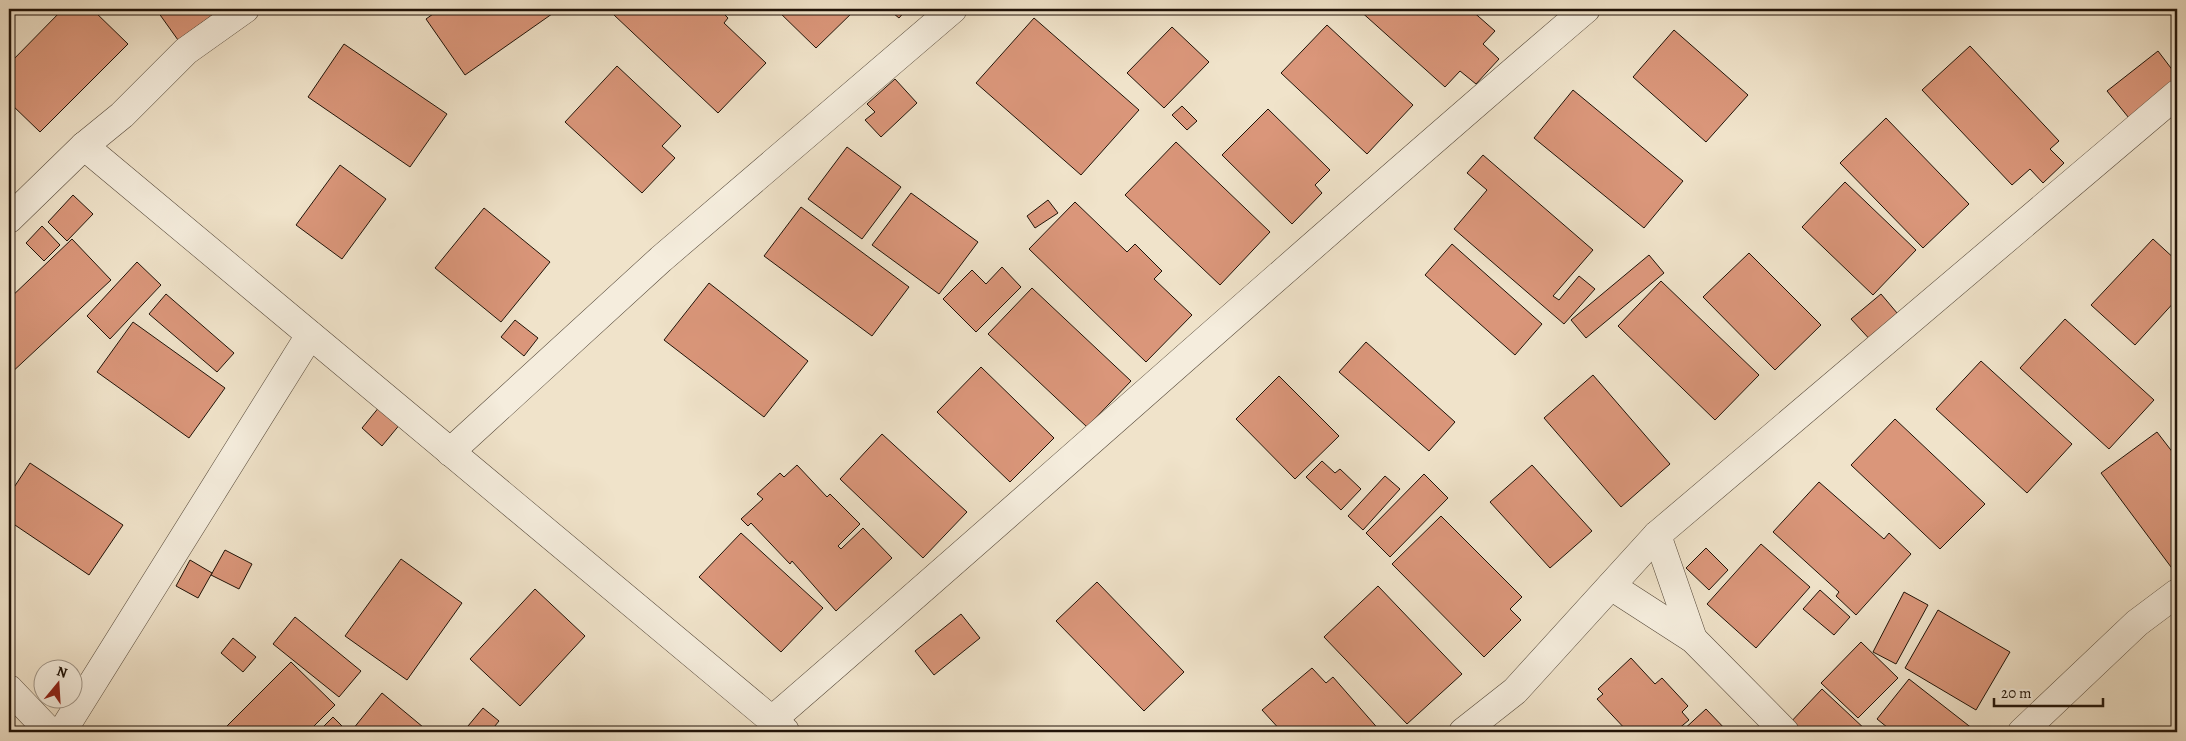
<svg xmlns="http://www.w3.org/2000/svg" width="2186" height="741" font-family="Alegreya,serif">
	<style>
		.building { fill: #da967a; stroke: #201308 }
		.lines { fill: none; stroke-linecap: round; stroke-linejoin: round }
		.minor-casing { stroke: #544738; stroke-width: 29 }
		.minor { stroke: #f5eddd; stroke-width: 28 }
	</style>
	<rect width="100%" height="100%" fill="#f0e3ca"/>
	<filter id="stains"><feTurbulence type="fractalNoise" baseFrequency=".004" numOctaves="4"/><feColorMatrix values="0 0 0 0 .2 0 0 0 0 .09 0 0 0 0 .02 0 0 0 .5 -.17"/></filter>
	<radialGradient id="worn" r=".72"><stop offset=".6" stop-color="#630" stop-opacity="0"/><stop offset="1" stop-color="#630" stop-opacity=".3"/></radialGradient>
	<g class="building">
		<polygon points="63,9 92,9 128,44 40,132 10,103 14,99 9,93 9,64"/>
		<polygon points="162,9 221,9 178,40 158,12"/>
		<polygon points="440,9 559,9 465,75 426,19"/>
		<polygon points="620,9 719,9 728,18 724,23 766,63 718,113 614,15"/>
		<polygon points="776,9 856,9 816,48"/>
		<polygon points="888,9 907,9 899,18"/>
		<polygon points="1358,9 1470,9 1495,31 1483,44 1499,59 1476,84 1460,71 1445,87"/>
		<polygon points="1034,18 1139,110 1081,175 976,83"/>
		<polygon points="1327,25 1413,105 1367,154 1281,73"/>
		<polygon points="1172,27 1209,62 1164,108 1127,73"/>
		<polygon points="1674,30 1748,95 1706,142 1633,77"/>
		<polygon points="344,44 447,114 410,167 308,97"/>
		<polygon points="1970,46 2059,141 2050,149 2064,163 2043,183 2030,169 2012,185 1922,90"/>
		<polygon points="2158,51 2177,76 2177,89 2133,123 2107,91"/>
		<polygon points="617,66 681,126 662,146 675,158 642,193 565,122"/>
		<polygon points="895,79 917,103 881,137 865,120 875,112 867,104"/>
		<polygon points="1573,90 1683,181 1644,228 1534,138"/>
		<polygon points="1182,106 1197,121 1187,130 1172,115"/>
		<polygon points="1268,109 1330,170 1315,185 1322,193 1292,224 1222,155"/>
		<polygon points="1886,118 1969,204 1923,248 1840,163"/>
		<polygon points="1176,142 1270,232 1220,285 1125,195"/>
		<polygon points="847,147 901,187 862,239 808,199"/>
		<polygon points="1483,155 1593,250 1553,296 1559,300 1579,276 1595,289 1564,324 1454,229 1487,190 1467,173"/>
		<polygon points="340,165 386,199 342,259 296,225"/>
		<polygon points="1845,182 1916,250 1873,295 1802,227"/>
		<polygon points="911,193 978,242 939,294 872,245"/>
		<polygon points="73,195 93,214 67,241 48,222"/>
		<polygon points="1048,200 1058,213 1035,228 1027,216"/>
		<polygon points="1075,202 1127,252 1135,244 1162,271 1154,279 1192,315 1146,362 1029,249"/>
		<polygon points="801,207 909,287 872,336 764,256"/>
		<polygon points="484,208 550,262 501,322 435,268"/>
		<polygon points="42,226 60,245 44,261 26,243"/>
		<polygon points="72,239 111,280 9,375 9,299"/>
		<polygon points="2153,239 2177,261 2177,299 2135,345 2091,305"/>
		<polygon points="1452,244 1542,324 1515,355 1425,275"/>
		<polygon points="1749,253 1821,325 1775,370 1703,297"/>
		<polygon points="1649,255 1664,273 1586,338 1571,320"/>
		<polygon points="137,262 161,285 110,339 87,316"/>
		<polygon points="1002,267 1021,287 976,332 943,299 972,270 986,284"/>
		<polygon points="1661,281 1759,375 1715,420 1618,326"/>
		<polygon points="709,283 808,361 764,417 664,340"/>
		<polygon points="1032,288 1131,381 1087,427 988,334"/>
		<polygon points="166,294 234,353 217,372 149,314"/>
		<polygon points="1881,294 1903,320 1874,344 1851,319"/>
		<polygon points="2065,319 2154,400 2109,449 2020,368"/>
		<polygon points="515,320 538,338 524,356 501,337"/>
		<polygon points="133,322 225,388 189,438 97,372"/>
		<polygon points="1366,342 1455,422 1429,451 1339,372"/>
		<polygon points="1981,361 2072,444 2027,493 1936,409"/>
		<polygon points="981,367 1054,438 1010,482 937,412"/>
		<polygon points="1593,375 1670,464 1621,507 1544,418"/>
		<polygon points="1279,376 1339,436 1295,479 1236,419"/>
		<polygon points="380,406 401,423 382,446 362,428"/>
		<polygon points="1895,419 1985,504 1940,549 1851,465"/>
		<polygon points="2157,432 2177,458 2177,568 2174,571 2101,473"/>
		<polygon points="882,434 967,512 923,558 840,479"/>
		<polygon points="1322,461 1335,473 1340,469 1361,489 1341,510 1306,477"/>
		<polygon points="30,463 123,525 89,575 9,521 9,495"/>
		<polygon points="797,465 827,497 830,494 860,524 838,546 841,549 863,528 892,558 836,611 792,561 790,564 751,523 748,526 741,519 763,499 757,494 780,473 784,477"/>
		<polygon points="1532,465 1592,531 1550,568 1490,502"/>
		<polygon points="1424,474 1448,498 1390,557 1366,533"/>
		<polygon points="1385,476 1400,489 1363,530 1348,516"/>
		<polygon points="1819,482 1884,539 1889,533 1911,554 1856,615 1836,596 1839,592 1773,532"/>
		<polygon points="1441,516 1522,597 1510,609 1521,620 1484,657 1392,564"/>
		<polygon points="741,533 823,608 781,652 699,577"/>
		<polygon points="1761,544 1810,587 1756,648 1707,604"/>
		<polygon points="1706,548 1728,570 1709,590 1686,568"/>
		<polygon points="225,550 252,564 239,589 211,575"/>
		<polygon points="401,559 462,603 407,680 345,636"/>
		<polygon points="190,560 212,573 198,598 176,586"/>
		<polygon points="1097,582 1184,672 1144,711 1056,621"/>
		<polygon points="1378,586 1462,674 1407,724 1324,637"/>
		<polygon points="535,589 585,636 520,706 470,659"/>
		<polygon points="1820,590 1850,617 1834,635 1803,609"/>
		<polygon points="1904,592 1928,605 1896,664 1873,652"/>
		<polygon points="1938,610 2010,652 1976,710 1905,668"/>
		<polygon points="961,614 980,638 934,675 915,651"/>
		<polygon points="295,617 361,671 339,697 273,644"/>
		<polygon points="233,638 256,657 243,672 221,653"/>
		<polygon points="1861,642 1898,678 1858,718 1821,683"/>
		<polygon points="1631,658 1655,684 1662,678 1688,706 1682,712 1689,720 1677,730 1679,732 1628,732 1597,699 1603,694 1598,689"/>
		<polygon points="291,662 335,705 308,732 221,732"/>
		<polygon points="1312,668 1326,683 1333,677 1381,732 1282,732 1262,710"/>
		<polygon points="1909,679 1973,729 1971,732 1893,732 1877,719"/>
		<polygon points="1822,689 1867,731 1866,732 1794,732 1787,726"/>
		<polygon points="382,693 429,732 357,732 353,729"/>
		<polygon points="483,708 499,721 490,732 463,732"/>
		<polygon points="1706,709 1728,732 1681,732"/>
		<polygon points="333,717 348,732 318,732"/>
	</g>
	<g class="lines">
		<g class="minor-casing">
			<g id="minor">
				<polyline points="84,146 785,731"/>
				<polyline points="9,219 84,146 122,115 186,51 245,9"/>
				<polyline points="450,452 661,259 953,9"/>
				<polyline points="1657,535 1693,639"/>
				<polyline points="1611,586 1693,639 1785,732"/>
				<polyline points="9,689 50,732"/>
				<path d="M772,720C1045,484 1312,243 1586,9"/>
				<polyline points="62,732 310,335"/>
				<polyline points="1463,732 1515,691 1657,535 2177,94"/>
				<polyline points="2022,732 2137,623 2177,593"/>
			</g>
		</g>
		<use href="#minor" class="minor"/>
	</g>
	<rect width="2186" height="741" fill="none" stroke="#f0e3ca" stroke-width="30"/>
	<rect x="10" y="10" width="2166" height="721" fill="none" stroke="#201308" stroke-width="2.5"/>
	<rect x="15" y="15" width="2156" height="711" fill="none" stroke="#201308"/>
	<g transform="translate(58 684) rotate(18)"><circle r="24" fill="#f5eddd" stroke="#a09688"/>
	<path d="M0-4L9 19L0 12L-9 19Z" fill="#8f2418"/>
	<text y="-8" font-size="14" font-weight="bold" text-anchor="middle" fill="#201308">N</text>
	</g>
	<path d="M1994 698v8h109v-8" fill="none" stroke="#201308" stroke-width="2.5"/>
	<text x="2001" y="698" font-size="15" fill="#201308" stroke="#f5eddd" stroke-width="4" paint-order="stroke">20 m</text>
	<rect width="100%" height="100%" filter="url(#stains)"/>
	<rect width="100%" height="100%" fill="url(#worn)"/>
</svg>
